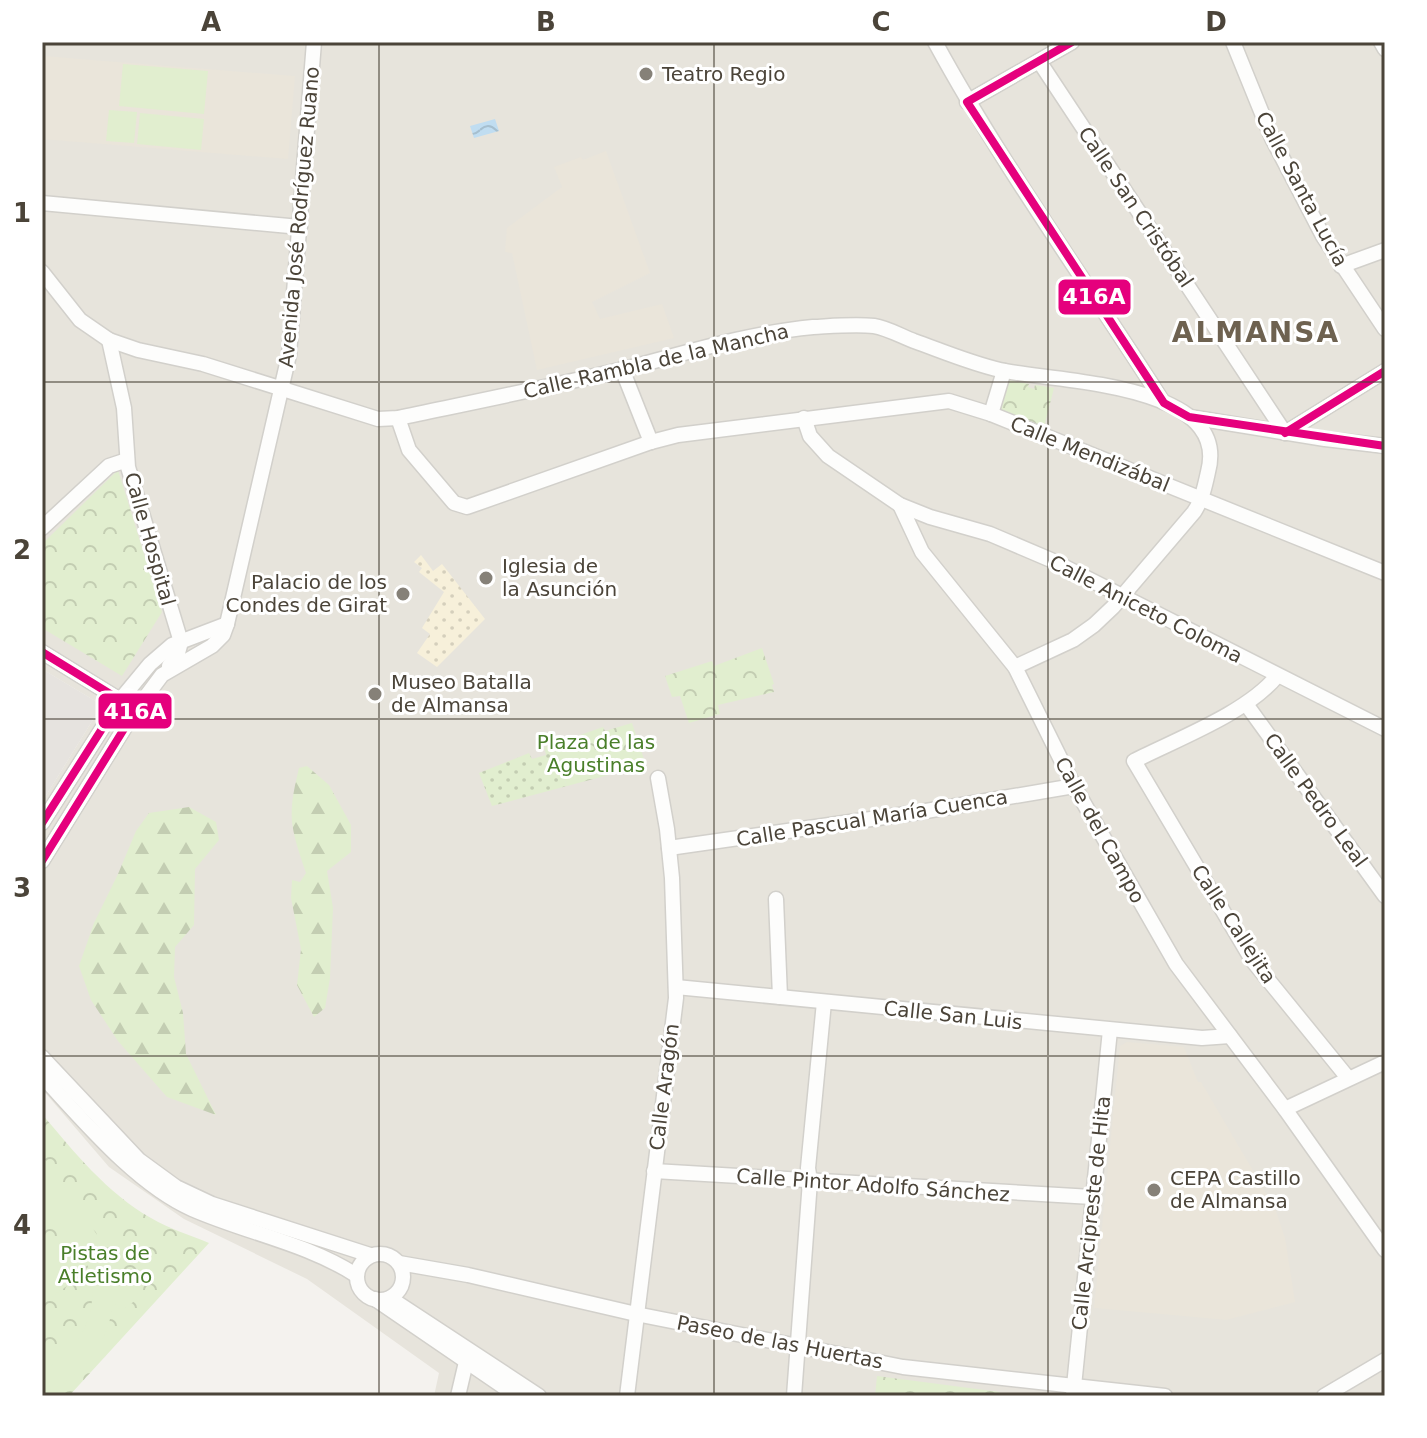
<svg xmlns="http://www.w3.org/2000/svg" width="1427" height="1438" font-family="'DejaVu Sans',sans-serif">
	<style>
		.residential { fill: #e7e4dc }
		.education { fill: #eae5da }
		.grass { fill: url(#grass-dots) }
		.forest { fill: url(#forest-firs) }
		.sand { fill: url(#sand-dots) }
		.park { fill: url(#park-crowns) }
		.pitch { fill: #e1eecf }
		.parking { fill: #e6e3df }
		.water { fill: url(#water-waves) }
		.lines { fill: none; stroke-linecap: round; stroke-linejoin: round }
		.minor-casing { stroke: #d2d0cb; stroke-width: 17 }
		.minor { stroke: #fdfdfc; stroke-width: 14 }
		.bus-1-casing { stroke: #fff; stroke-width: 14 }
		.bus-1 { stroke: #e5007d; stroke-width: 8 }
		.grid { fill: none; stroke: #4b4439; stroke-width: 2; stroke-opacity: 0.55 }
		.poi-dot { fill: #868178; stroke: #fff; stroke-width: 3 }
		.labels { text-anchor: middle; stroke-width: 6; stroke-linejoin: round; paint-order: stroke }
		.poi-label { font-size: 20px; fill: #4b4439; stroke: #fff; text-anchor: start }
		.street-label { font-size: 20px; fill: #4b4439; stroke: #fff }
		.park-label { font-size: 20px; fill: #4a7f2a; stroke: #fff }
		.district-label { font-size: 28px; font-weight: bold; letter-spacing: 2px; fill: #6e6250; stroke: #fff }
		.line-badge { stroke: #fff; stroke-width: 3 }
		.badge-label { font-size: 22px; text-anchor: middle; font-weight: bold; fill: #fff }
		.neatline { fill: none; stroke: #4b4439; stroke-width: 3 }
		.grid-label { font-size: 26px; text-anchor: middle; font-weight: bold; fill: #4b4439 }
	</style>
	<defs>
		<pattern id="grass-dots" width="8" height="8" patternUnits="userSpaceOnUse" patternTransform="scale(2)"><rect width="8" height="8" fill="#e1eecf"/><path d="M2 2h.1M6 6h.1" fill="none" stroke="#c3cdb2" stroke-width="1.8" stroke-linecap="round"/></pattern>
		<pattern id="forest-firs" width="22" height="20" patternUnits="userSpaceOnUse" patternTransform="scale(2)"><rect width="22" height="20" fill="#e1eecf"/><path d="M5 1l3.5 6h-7zM16 11l3.5 6h-7z" fill="#c3cdb2"/></pattern>
		<pattern id="sand-dots" width="8" height="8" patternUnits="userSpaceOnUse" patternTransform="scale(2)"><rect width="8" height="8" fill="#f7f0da"/><path d="M2 2h.1M6 6h.1" fill="none" stroke="#d5cfbc" stroke-width="1.8" stroke-linecap="round"/></pattern>
		<pattern id="park-crowns" width="20" height="18" patternUnits="userSpaceOnUse" patternTransform="scale(2)"><rect width="20" height="18" fill="#e1eecf"/><path d="M2 6a3 3 0 1 1 6 0M12 15a3 3 0 1 1 6 0" fill="none" stroke="#c3cdb2"/></pattern>
		<pattern id="water-waves" width="16" height="10" patternUnits="userSpaceOnUse" patternTransform="scale(2)"><rect width="16" height="10" fill="#c0ddf1"/><path d="M0 5q4-4 8 0t8 0" fill="none" stroke="#a6bfcf"/></pattern>
	</defs>
	<rect width="100%" height="100%" fill="#f4f2ee"/>
	<polygon class="residential" points="42,42 1385,42 1385,1396 434,1396 439,1373 307,1279 184,1219 109,1167 42,1089 42,802 102,705 42,669"/>
	<g class="education">
		<polygon points="42,56 295,76 288,159 42,139"/>
		<polygon points="606,151 650,273 592,302 600,319 662,304 674,338 537,370 512,253 505,252 507,228 562,187 554,167 581,157 583,160"/>
		<polygon points="1127,1042 1184,1047 1198,1082 1201,1082 1275,1208 1285,1238 1295,1302 1226,1320 1094,1308 1120,1046"/>
	</g>
	<polygon class="grass" points="552,745 567,786 492,806 479,773 529,753 532,759 546,755 544,747"/>
	<g class="forest">
		<path d="M307,766L329,785L345,814L351,825V852L327,871L333,908L330,978L325,1008L314,1017L297,985L301,949L291,898L292,880L300,882L306,873C290,825 287,817 299,768Z"/>
		<polygon points="189,807 216,822 219,840 195,869 194,925 175,947 174,977 183,1013 186,1054 216,1115 167,1097 118,1041 91,1000 79,966 94,923 118,874 136,831 149,813"/>
	</g>
	<polygon class="sand" points="421,555 433,571 442,564 485,619 437,667 417,653 430,634 422,628 444,592 419,572 422,568 414,562"/>
	<g class="park">
		<polygon points="1008,380 1029,384 1028,387 1034,389 1035,385 1054,388 1044,427 998,408"/>
		<polygon points="118,470 162,612 122,676 42,628 42,544"/>
		<polygon points="762,648 774,684 772,685 774,692 718,705 720,714 689,723 680,696 672,697 665,676 712,661 714,666"/>
		<polygon points="632,723 646,765 567,786 552,745 603,727 605,731"/>
		<path d="M42,1114C74,1152 107,1193 151,1218C170,1229 190,1235 209,1243L69,1396H42Z"/>
		<polygon points="877,1376 1000,1392 999,1396 875,1396"/>
	</g>
	<g class="pitch">
		<polygon points="123,64 208,71 204,114 119,106"/>
		<polygon points="109,110 137,112 134,143 106,141"/>
		<polygon points="140,113 204,119 201,150 137,144"/>
		<path d="M42,1155L140,1297L121,1311L113,1301C110,1343 81,1379 42,1393V1370C85,1351 106,1298 83,1255C74,1238 46,1209 42,1193C39,1182 42,1167 42,1155Z"/>
		<polygon points="42,1237 73,1282 42,1303"/>
	</g>
	<polygon class="parking" points="42,669 102,705 42,802"/>
	<polygon class="water" points="495,119 499,131 474,138 470,126"/>
	<g class="lines">
		<g class="minor-casing">
			<g id="minor">
				<path d="M935,42C1003,167 1087,282 1163,402"/>
				<polyline points="1233,42 1272,138 1323,236 1385,329"/>
				<polyline points="1381,42 1385,49"/>
				<polyline points="1039,61 1285,433"/>
				<polyline points="967,102 1072,42"/>
				<polyline points="42,203 300,227"/>
				<polyline points="1341,266 1385,250"/>
				<path d="M42,272L80,320L109,340L138,350L203,364L378,419L398,418C474,402 549,387 624,369C686,353 749,333 813,327C833,326 855,324 874,326C887,328 901,336 914,341C942,351 970,363 1000,370C1053,382 1232,382 1208,472C1205,486 1202,500 1194,512L1113,607L1094,625L1073,640L1015,667"/>
				<polyline points="109,340 124,408 128,467 181,642 178,653 169,666"/>
				<polyline points="622,369 651,442"/>
				<polyline points="991,414 1004,371"/>
				<polyline points="1190,417 1325,439 1385,446"/>
				<polyline points="398,418 409,450 454,503 467,507 651,442 678,435 949,401 991,414 1385,573"/>
				<polyline points="804,418 810,436 828,456 900,505 930,517 990,534 1051,560 1385,729"/>
				<polyline points="1285,433 1385,371"/>
				<polyline points="900,505 922,552 1015,667 1074,786 1176,964 1285,1109 1385,1250"/>
				<polyline points="42,528 109,466 127,460"/>
				<polyline points="42,652 120,700"/>
				<path d="M1277,676C1247,713 1177,739 1134,761L1252,960L1348,1078"/>
				<polyline points="1246,704 1385,896"/>
				<polyline points="42,823 121,699 150,664 172,645 227,624"/>
				<polyline points="669,848 920,812 1074,786"/>
				<polyline points="42,861 135,711 162,675 212,646 223,635 227,624 289,355 314,42"/>
				<polyline points="776,899 780,997"/>
				<polyline points="676,987 1202,1038 1230,1036"/>
				<polyline points="42,1057 139,1160 176,1187 212,1204 370,1255"/>
				<path d="M42,1076C84,1121 136,1184 192,1209C247,1233 306,1243 356,1275"/>
				<polyline points="1285,1109 1385,1062"/>
				<polyline points="654,1171 1092,1197"/>
				<circle cx="380" cy="1277" r="23"/>
				<polyline points="399,1263 468,1275 636,1314 903,1367 1165,1396"/>
				<polyline points="390,1298 539,1396"/>
				<polyline points="375,1299 517,1396"/>
				<polyline points="458,1396 466,1362"/>
				<polyline points="627,1396 676,998 672,878 667,829 658,778"/>
				<polyline points="794,1396 810,1181 808,1168 824,1002"/>
				<polyline points="1073,1396 1110,1030"/>
				<polyline points="1324,1396 1385,1360"/>
			</g>
		</g>
		<use href="#minor" class="minor"/>
		<g class="bus-1-casing">
			<g id="bus-1">
				<polyline points="1072,42 967,102 1164,403 1189,417 1385,446"/>
				<polyline points="1285,433 1385,371"/>
				<polyline points="42,652 120,700"/>
				<polyline points="42,823 121,699 128,695 134,697 137,708 42,861"/>
			</g>
		</g>
		<use href="#bus-1" class="bus-1"/>
	</g>
	<path class="grid" d="M379,42V1396M714,42V1396M1048,42V1396M42,382H1385M42,719H1385M42,1056H1385"/>
	<g class="poi-dot">
		<circle cx="646" cy="74" r="8"/>
		<circle cx="486" cy="578" r="8"/>
		<circle cx="403" cy="594" r="8"/>
		<circle cx="375" cy="694" r="8"/>
		<circle cx="1154" cy="1190" r="8"/>
	</g>
	<g class="labels">
		<g class="poi-label">
			<text x="662" y="81">Teatro Regio</text>
			<text x="502" y="573">Iglesia de<tspan x="502" dy="23">la Asunción</tspan></text>
			<text x="387" y="589" text-anchor="end">Palacio de los<tspan x="387" dy="23">Condes de Girat</tspan></text>
			<text x="391" y="689">Museo Batalla<tspan x="391" dy="23">de Almansa</tspan></text>
			<text x="1170" y="1185">CEPA Castillo<tspan x="1170" dy="23">de Almansa</tspan></text>
		</g>
		<g class="street-label">
			<text transform="translate(1302 189) rotate(62)" y="7">Calle Santa Lucía</text>
			<text transform="translate(1136 207) rotate(56)" y="7">Calle San Cristóbal</text>
			<text transform="translate(299 217) rotate(-85)" y="7">Avenida José Rodríguez Ruano</text>
			<text transform="translate(656 361) rotate(-13)" y="7">Calle Rambla de la Mancha</text>
			<text transform="translate(1090 454) rotate(22)" y="7">Calle Mendizábal</text>
			<text transform="translate(150 539) rotate(74)" y="7">Calle Hospital</text>
			<text transform="translate(1146 609) rotate(27)" y="7">Calle Aniceto Coloma</text>
			<text transform="translate(1316 800) rotate(54)" y="7">Calle Pedro Leal</text>
			<text transform="translate(872 818) rotate(-9)" y="7">Calle Pascual María Cuenca</text>
			<text transform="translate(1100 830) rotate(61)" y="7">Calle del Campo</text>
			<text transform="translate(1234 924) rotate(57)" y="7">Calle Callejita</text>
			<text transform="translate(953 1015) rotate(6)" y="7">Calle San Luis</text>
			<text transform="translate(664 1087) rotate(-83)" y="7">Calle Aragón</text>
			<text transform="translate(873 1185) rotate(4)" y="7">Calle Pintor Adolfo Sánchez</text>
			<text transform="translate(1091 1213) rotate(-84)" y="7">Calle Arcipreste de Hita</text>
			<text transform="translate(780 1342) rotate(11)" y="7">Paseo de las Huertas</text>
		</g>
		<g class="park-label">
			<text x="596" y="749">Plaza de las<tspan x="596" dy="23">Agustinas</tspan></text>
			<text x="105" y="1260">Pistas de<tspan x="105" dy="23">Atletismo</tspan></text>
		</g>
		<g class="district-label">
			<text x="1256" y="342">ALMANSA</text>
		</g>
	</g>
	<g class="line-badge">
		<rect x="1057" y="278" width="75" height="38" rx="8" fill="#e5007d"/>
		<rect x="97" y="692" width="76" height="38" rx="8" fill="#e5007d"/>
	</g>
	<g class="badge-label">
		<text x="1094" y="304">416A</text>
		<text x="135" y="719">416A</text>
	</g>
	<rect width="1427" height="1438" fill="none" stroke="#ffffff" stroke-width="88"/>
	<rect x="44" y="44" width="1339" height="1350" class="neatline"/>
	<g class="grid-label">
		<text x="211" y="31">A</text>
		<text x="546" y="31">B</text>
		<text x="881" y="31">C</text>
		<text x="1216" y="31">D</text>
		<text x="22" y="222">1</text>
		<text x="22" y="559">2</text>
		<text x="22" y="897">3</text>
		<text x="22" y="1234">4</text>
	</g>
</svg>
